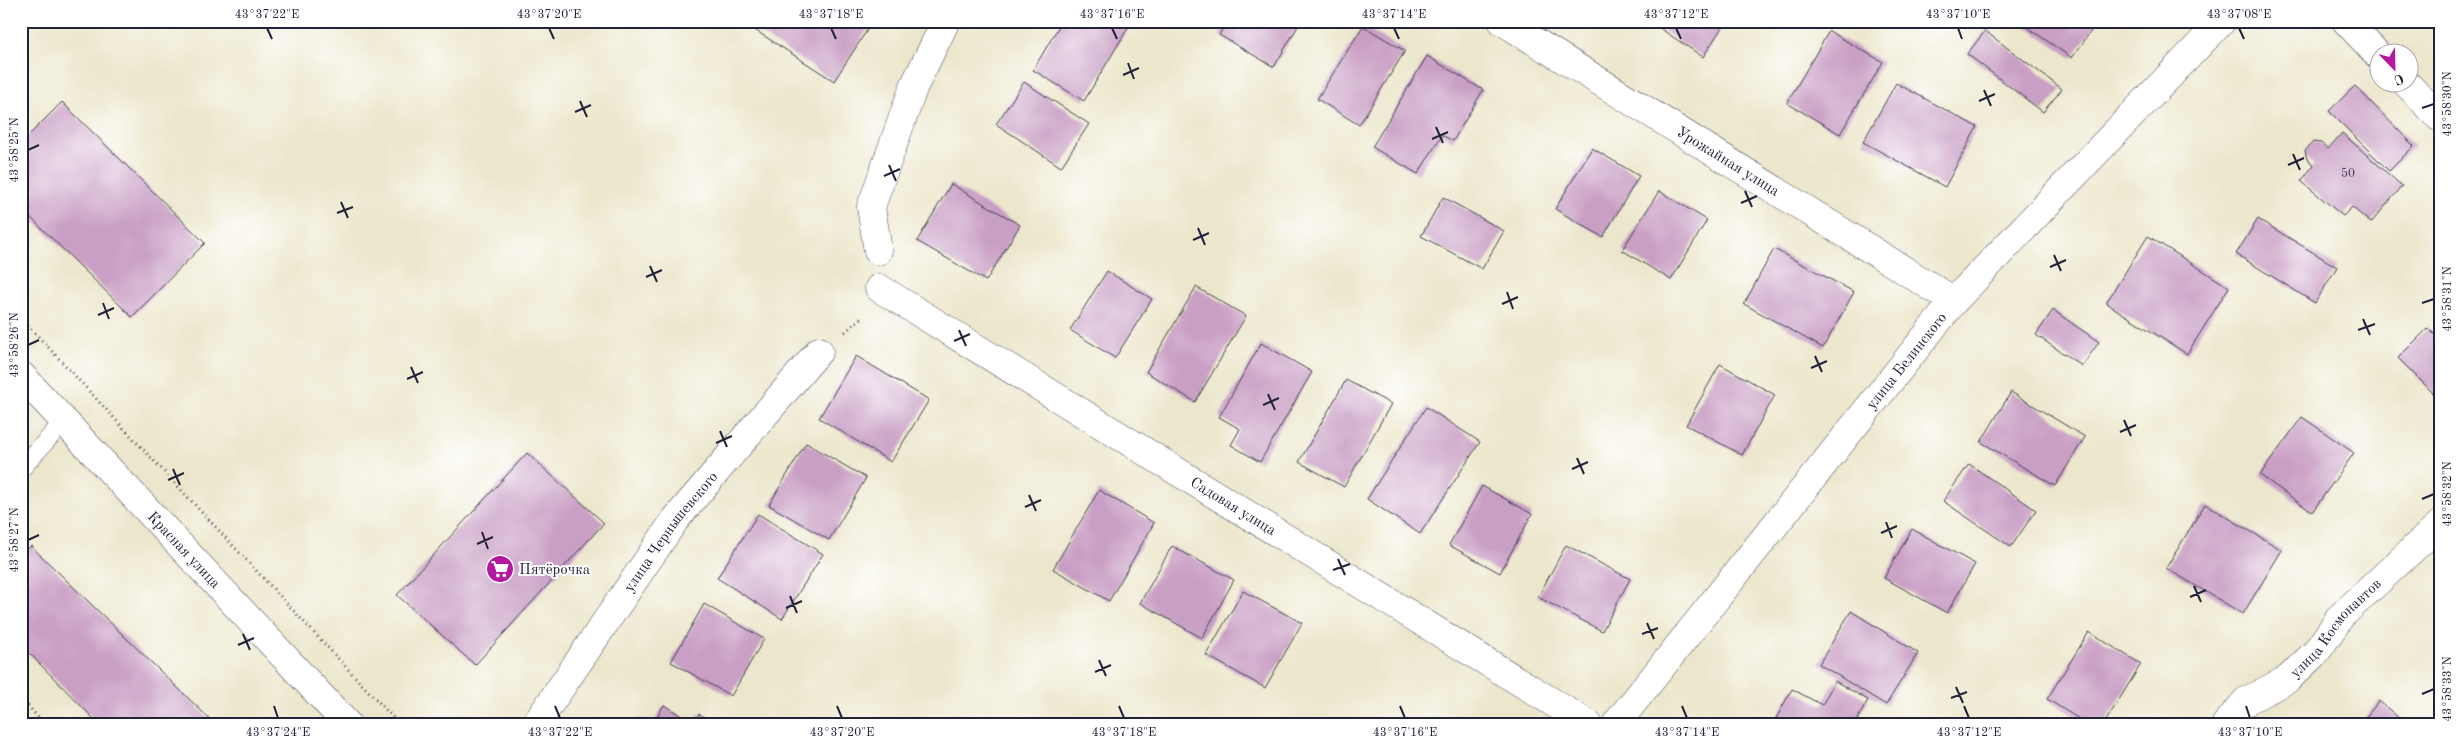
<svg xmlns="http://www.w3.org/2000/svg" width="2461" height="745" font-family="'Old Standard TT',serif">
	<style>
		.building { fill: #c99fc5 }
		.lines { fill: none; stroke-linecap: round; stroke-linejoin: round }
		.lane-casing { stroke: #404051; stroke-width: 19 }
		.street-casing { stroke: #404051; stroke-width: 29 }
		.secondary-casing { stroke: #404051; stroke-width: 29 }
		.path { stroke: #404051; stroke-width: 3; stroke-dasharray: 1 4; stroke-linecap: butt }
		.lane { stroke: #fff; stroke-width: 18 }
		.street { stroke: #fff; stroke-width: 28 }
		.secondary { stroke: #fff; stroke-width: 28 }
		.ticks { fill: none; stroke: #22223b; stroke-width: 2 }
		.labels { text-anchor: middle; stroke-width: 4; stroke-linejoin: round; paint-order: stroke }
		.number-label { font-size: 12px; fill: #4c415e }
		.street-label { font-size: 15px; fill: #22223b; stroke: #fff }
		.poi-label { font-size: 15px; fill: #22223b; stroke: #fff; text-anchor: start }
		.neatline { fill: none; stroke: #22223b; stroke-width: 2 }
		.ticks-label { font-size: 12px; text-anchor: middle; fill: #22223b }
	</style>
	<rect width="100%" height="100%" fill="#fff"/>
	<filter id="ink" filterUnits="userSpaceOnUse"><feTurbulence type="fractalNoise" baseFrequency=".02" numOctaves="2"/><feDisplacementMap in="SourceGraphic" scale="10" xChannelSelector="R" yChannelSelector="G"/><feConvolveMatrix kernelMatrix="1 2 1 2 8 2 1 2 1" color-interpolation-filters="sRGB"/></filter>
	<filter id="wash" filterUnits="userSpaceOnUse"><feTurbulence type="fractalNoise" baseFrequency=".0096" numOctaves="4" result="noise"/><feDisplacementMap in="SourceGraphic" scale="20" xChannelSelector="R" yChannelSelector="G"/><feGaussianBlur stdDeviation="1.12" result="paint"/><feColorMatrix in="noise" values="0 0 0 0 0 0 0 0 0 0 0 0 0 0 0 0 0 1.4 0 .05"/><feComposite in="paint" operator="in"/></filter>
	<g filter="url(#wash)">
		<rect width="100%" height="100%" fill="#ece7cc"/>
		<g id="blocks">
			<g class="building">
				<polygon points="745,21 873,21 834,81 744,23"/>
				<polygon points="1062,21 1116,21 1128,28 1084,101 1033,70"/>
				<polygon points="1227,21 1301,21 1274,67 1219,35"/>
				<polygon points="1649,21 1726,21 1703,57"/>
				<polygon points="2018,21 2098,21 2072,58"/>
				<polygon points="1363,26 1405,51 1359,125 1317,99"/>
				<polygon points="1829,31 1883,62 1840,134 1787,103"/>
				<polygon points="1985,31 2062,89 2043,112 1967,54"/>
				<polygon points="1427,56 1483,90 1453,141 1442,135 1418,174 1372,147"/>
				<polygon points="1024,82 1089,124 1061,167 996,124"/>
				<polygon points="1896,83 1977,127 1945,187 1863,142"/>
				<polygon points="2355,86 2414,146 2389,171 2329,111"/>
				<polygon points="62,102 205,243 132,317 21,208 21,143"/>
				<polygon points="2342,133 2402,186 2371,223 2352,207 2343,216 2301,181 2314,165 2307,159 2305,151 2313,142 2321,143 2328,149"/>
				<polygon points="1592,148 1639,176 1603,237 1555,209"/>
				<polygon points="951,184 1020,225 986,281 917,241"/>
				<polygon points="1659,191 1707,220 1671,280 1622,250"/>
				<polygon points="1443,197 1504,231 1482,269 1421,236"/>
				<polygon points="2258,219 2337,267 2315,303 2236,254"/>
				<polygon points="2148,236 2229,287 2187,354 2106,303"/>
				<polygon points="1774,249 1854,292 1823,348 1744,304"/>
				<polygon points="1107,271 1152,299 1115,358 1070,330"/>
				<polygon points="1196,287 1246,316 1195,402 1146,372"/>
				<polygon points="2053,310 2099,342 2082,366 2036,335"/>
				<polygon points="2428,328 2440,340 2440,400 2398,358"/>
				<polygon points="1261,343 1312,372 1260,462 1231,445 1240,429 1219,417"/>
				<polygon points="856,356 929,400 891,462 819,418"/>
				<polygon points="1720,364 1775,395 1742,455 1686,425"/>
				<polygon points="1346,380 1391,404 1344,487 1299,462"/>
				<polygon points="2011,392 2085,437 2055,486 1981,442"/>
				<polygon points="1426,407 1480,442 1420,534 1367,499"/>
				<polygon points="2302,417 2354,453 2312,512 2260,475"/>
				<polygon points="806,443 866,478 829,540 769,505"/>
				<polygon points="527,453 604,523 475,665 397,595"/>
				<polygon points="1969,464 2036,510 2011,547 1943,501"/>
				<polygon points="1482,486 1532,514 1500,573 1449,545"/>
				<polygon points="1099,490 1154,523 1109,601 1053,569"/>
				<polygon points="2205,504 2282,550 2243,614 2166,568"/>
				<polygon points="758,514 823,554 782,619 717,578"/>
				<polygon points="1912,529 1975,564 1947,613 1884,578"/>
				<polygon points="1566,545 1630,579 1602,631 1538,597"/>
				<polygon points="31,546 215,724 99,724 21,645 21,556"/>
				<polygon points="1172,546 1234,580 1202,638 1140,603"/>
				<polygon points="1243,591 1302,623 1265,688 1206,655"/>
				<polygon points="704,604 764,639 731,696 671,662"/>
				<polygon points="1851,611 1918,653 1886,705 1819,664"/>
				<polygon points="2089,632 2141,664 2104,724 2087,724 2047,699"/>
				<polygon points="1835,681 1868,700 1855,724 1773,724 1792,689 1822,705"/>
				<polygon points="2379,701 2406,724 2360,724"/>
				<polygon points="664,705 693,723 699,714 716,724 635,724 638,719 655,720"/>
			</g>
		</g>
	</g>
	<g filter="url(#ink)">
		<use href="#blocks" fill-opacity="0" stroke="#404051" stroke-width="1"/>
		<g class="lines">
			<g class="lane-casing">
				<polyline id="lane" points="21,469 65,420"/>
			</g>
			<g class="street-casing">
				<g id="street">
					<path id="s1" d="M1502,21L1954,301"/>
					<polyline points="2346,21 2378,55"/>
					<polyline points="2405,82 2440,118"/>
					<polyline points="878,251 871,207 914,86 946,21"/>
					<path id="s2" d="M879,288L1588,724"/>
					<path id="s3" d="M536,724L675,520L819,351"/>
					<path id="s4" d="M1616,724L1954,301L2222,21"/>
					<path id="s5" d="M2226,724L2246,701L2288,679L2317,651L2341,616L2440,524"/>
				</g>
			</g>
			<g class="secondary-casing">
				<g id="secondary">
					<path id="s6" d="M21,375L347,724"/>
				</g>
			</g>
			<g class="path">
				<polyline points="21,318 399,724"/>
				<polyline points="845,332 861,318"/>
				<polyline points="21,698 44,724"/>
			</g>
			<use href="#lane" class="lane"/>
			<use href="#street" class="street"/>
			<use href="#secondary" class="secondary"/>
		</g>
	</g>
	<path class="ticks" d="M267,28L272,39M549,28L554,39M831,28L836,39M1112,28L1117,39M1394,28L1399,39M1676,28L1681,39M1958,28L1962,39M2239,28L2244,39M1128,63L1134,79M1123,75L1139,68M1984,90L1991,106M580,101L587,117M1979,101L1995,94M2422,108L2434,104M575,112L591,105M1436,127L1443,143M1432,139L1448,132M28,150L39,145M2293,154L2300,170M889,165L896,181M2288,165L2304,158M884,176L900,169M1745,191L1752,207M341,202L348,218M1741,203L1757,196M337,213L353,207M1198,228L1205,245M1193,240L1209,233M2054,255L2061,271M650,266L657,282M2050,267L2066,260M646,277L662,270M1507,292L1513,309M103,303L109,319M2422,303L2434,299M1502,304L1518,297M98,315L114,308M2363,319L2370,335M959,330L966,346M2358,330L2375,324M954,341L970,334M28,345L39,340M1815,356L1822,372M411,367L418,383M1811,368L1827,361M407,379L423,372M1268,394L1275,410M1263,405L1279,398M2124,420L2131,436M720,431L727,447M2120,432L2136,425M716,443L732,436M1577,458L1584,474M173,469L180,485M1572,469L1588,462M168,480L184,473M1029,495L1036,511M2422,499L2434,494M1025,507L1041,500M1886,522L1892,538M482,532L488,549M1881,533L1897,526M28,540L39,535M477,544L493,537M1338,559L1345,575M1333,570L1350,564M2194,586L2201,602M790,596L797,613M2190,597L2206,590M786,608L802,601M1647,623L1654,639M243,634L250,650M1642,634L1658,628M238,645L254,638M1099,660L1106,676M1095,672L1111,665M1956,687L1963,703M2422,694L2434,689M1951,698L1967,692M274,706L278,718M555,706L560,718M837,706L842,718M1119,706L1124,718M1400,706L1405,718M1682,706L1687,718M1964,706L1969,718M2246,706L2250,718"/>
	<defs>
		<g id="supermarket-disc" transform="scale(1.4375)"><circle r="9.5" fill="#b5179e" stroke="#fff"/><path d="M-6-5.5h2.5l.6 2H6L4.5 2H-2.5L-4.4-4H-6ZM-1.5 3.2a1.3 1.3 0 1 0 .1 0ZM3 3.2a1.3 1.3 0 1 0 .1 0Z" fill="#fff"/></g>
	</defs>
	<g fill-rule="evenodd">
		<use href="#supermarket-disc" x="500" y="569"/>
	</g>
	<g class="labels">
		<g class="number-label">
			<text x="2348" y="177">50</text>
		</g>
		<g class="street-label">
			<text dy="5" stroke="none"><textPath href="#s1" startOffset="266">Урожайная улица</textPath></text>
			<text dy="5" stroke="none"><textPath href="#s4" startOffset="465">улица Белинского</textPath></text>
			<text dy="5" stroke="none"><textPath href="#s2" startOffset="416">Садовая улица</textPath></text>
			<text dy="5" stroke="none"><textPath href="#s3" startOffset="235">улица Чернышевского</textPath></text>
			<text dy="5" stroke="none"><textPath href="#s6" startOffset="239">Красная улица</textPath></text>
			<text dy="5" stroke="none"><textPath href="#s5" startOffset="148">улица Космонавтов</textPath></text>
		</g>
		<g class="poi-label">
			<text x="519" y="574">Пятёрочка</text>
		</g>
	</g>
	<rect width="2461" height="745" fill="none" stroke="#fff" stroke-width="55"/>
	<g transform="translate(2394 68) rotate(157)"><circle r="24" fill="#ffffff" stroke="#a7a7b1"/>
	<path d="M0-4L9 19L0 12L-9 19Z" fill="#b5179e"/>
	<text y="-8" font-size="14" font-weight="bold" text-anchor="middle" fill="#22223b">С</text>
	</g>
	<rect x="28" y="28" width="2406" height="690" class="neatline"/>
	<g class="ticks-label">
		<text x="267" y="18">43°37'22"E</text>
		<text x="549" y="18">43°37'20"E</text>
		<text x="831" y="18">43°37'18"E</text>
		<text x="1112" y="18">43°37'16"E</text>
		<text x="1394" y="18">43°37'14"E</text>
		<text x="1676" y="18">43°37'12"E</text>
		<text x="1958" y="18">43°37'10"E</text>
		<text x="2239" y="18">43°37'08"E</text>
		<text transform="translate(2447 104) rotate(-90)" y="4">43°58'30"N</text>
		<text transform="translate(14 150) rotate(-90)" y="4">43°58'25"N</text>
		<text transform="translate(2447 299) rotate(-90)" y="4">43°58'31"N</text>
		<text transform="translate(14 345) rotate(-90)" y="4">43°58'26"N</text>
		<text transform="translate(2447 494) rotate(-90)" y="4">43°58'32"N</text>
		<text transform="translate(14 540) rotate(-90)" y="4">43°58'27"N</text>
		<text transform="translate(2447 689) rotate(-90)" y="4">43°58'33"N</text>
		<text x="278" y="736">43°37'24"E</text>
		<text x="560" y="736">43°37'22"E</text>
		<text x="842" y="736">43°37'20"E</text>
		<text x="1124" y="736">43°37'18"E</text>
		<text x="1405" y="736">43°37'16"E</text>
		<text x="1687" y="736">43°37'14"E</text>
		<text x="1969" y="736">43°37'12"E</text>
		<text x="2250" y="736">43°37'10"E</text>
	</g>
</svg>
